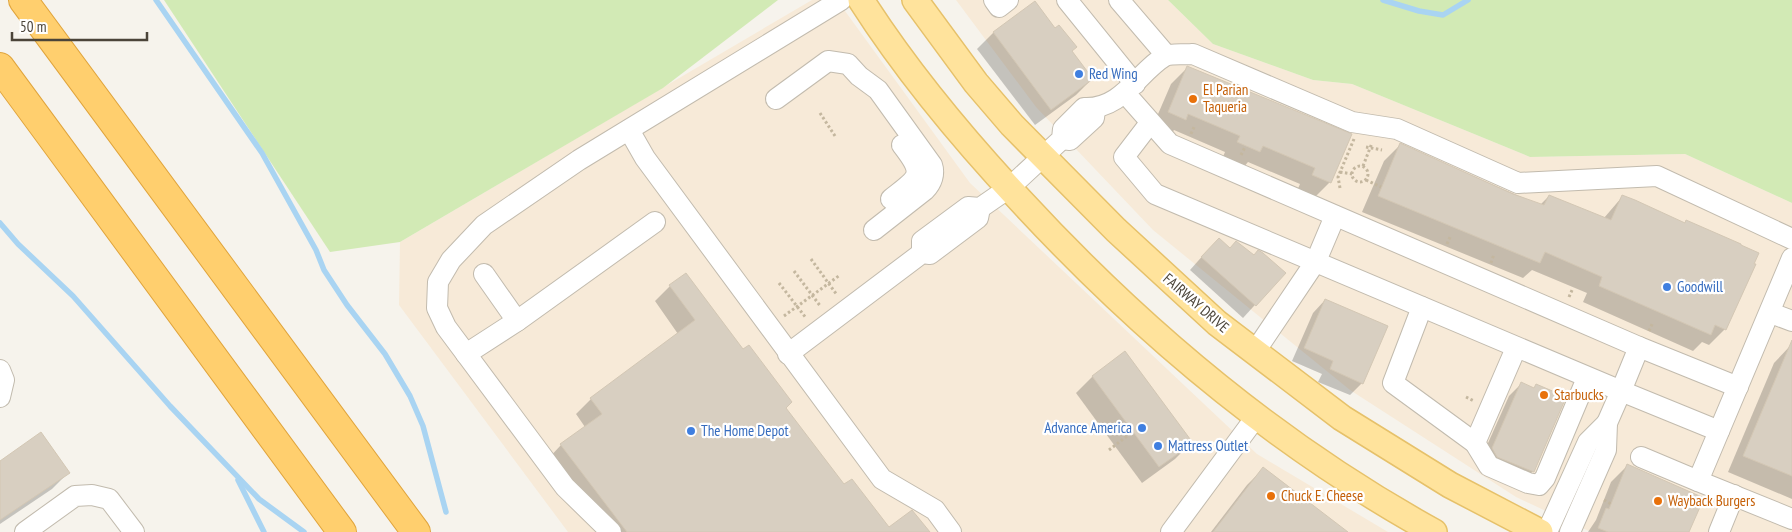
<svg xmlns="http://www.w3.org/2000/svg" width="1792" height="532" font-family="'PT Sans Narrow',sans-serif">
	<style>
		.commercial { fill: #f7ead8 }
		.green { fill: #d2eab5 }
		.shadow { fill: #0003 }
		.lines { fill: none; stroke-linecap: round; stroke-linejoin: round }
		.stream { stroke: #a9d4f2; stroke-width: 5.5 }
		.building { fill: #d8cfc1; stroke: #d3c7b4 }
		.minor-casing { stroke: #c2bbae; stroke-width: 22 }
		.major-casing { stroke: #e6c16a; stroke-width: 28 }
		.highway-casing { stroke: #e0a43c; stroke-width: 30 }
		.path { stroke: #c4b79f; stroke-width: 3; stroke-dasharray: 2.5 2.5; stroke-linecap: butt }
		.minor { stroke: #fff; stroke-width: 20 }
		.major { stroke: #ffe39c; stroke-width: 25 }
		.highway { stroke: #ffcf6e; stroke-width: 28 }
		.shop-dot { fill: #3f7fe0; stroke: #fff; stroke-width: 2 }
		.food-dot { fill: #e8710a; stroke: #fff; stroke-width: 2 }
		.labels { text-anchor: middle; stroke-width: 4.5; stroke-linejoin: round; paint-order: stroke }
		.shop-label { font-size: 15px; fill: #366cbe; stroke: #fff; text-anchor: start }
		.food-label { font-size: 15px; fill: #c56008; stroke: #fff; text-anchor: start }
		.street-label { font-size: 15px; fill: #4b4439; stroke: #fff }
	</style>
	<rect width="100%" height="100%" fill="#f6f3ec"/>
	<g class="commercial">
		<polygon points="812,0 837,0 970,183 1257,454 1388,532 568,532 399,305 400,242"/>
		<polygon points="956,0 1168,0 1213,44 1313,80 1352,84 1530,157 1685,154 1792,203 1792,532 1591,532 1516,497 1350,390 1153,230 1036,107"/>
	</g>
	<g class="green">
		<polygon points="164,0 778,0 663,88 400,242 330,252"/>
		<polygon points="1168,0 1792,0 1792,203 1685,154 1530,157 1352,84 1313,80 1213,44"/>
	</g>
	<g class="shadow">
		<polygon points="1035,3 1092,79 1076,95 1035,125 977,49 993,33"/>
		<polygon points="1187,68 1350,135 1330,182 1314,198 1297,191 1300,184 1248,162 1243,168 1222,159 1225,152 1174,130 1169,136 1152,128 1171,84"/>
		<polygon points="1400,145 1540,205 1549,196 1604,218 1622,197 1725,329 1709,345 1702,342 1693,351 1583,302 1587,293 1532,270 1523,278 1362,212 1384,161"/>
		<polygon points="1230,249 1284,273 1243,318 1190,270 1206,252"/>
		<polygon points="670,286 784,409 843,486 889,529 912,512 929,532 600,532 546,461 561,445 585,427 576,414 591,399 678,334 655,301"/>
		<polygon points="1325,300 1362,383 1350,395 1318,382 1322,374 1292,361 1313,313"/>
		<polygon points="1790,346 1792,347 1792,499 1728,472 1774,363"/>
		<polygon points="1125,353 1191,443 1175,459 1142,483 1076,393 1092,377"/>
		<polygon points="1521,384 1533,389 1533,471 1521,484 1480,461 1509,396"/>
		<polygon points="0,462 68,473 52,489 0,524"/>
		<polygon points="1627,466 1688,532 1588,532 1596,520 1611,482"/>
		<polygon points="1263,469 1332,532 1211,532 1247,485"/>
	</g>
	<g class="lines">
		<g class="stream">
			<polyline points="156,0 262,153 316,250 324,270 347,305 385,354 410,396 423,426 446,512"/>
			<polyline points="1383,0 1419,11 1443,15 1468,0"/>
			<polyline points="0,223 18,244 73,296 170,406 259,499 304,532"/>
			<polyline points="238,480 264,532"/>
		</g>
	</g>
	<g class="building">
		<polygon points="1035,1 1055,28 1059,25 1077,47 1072,51 1093,79 1051,110 993,32"/>
		<polygon points="1187,66 1352,134 1331,183 1312,175 1315,168 1263,146 1260,152 1237,142 1240,136 1188,114 1186,120 1168,112"/>
		<polygon points="1400,143 1513,194 1544,205 1549,195 1611,220 1622,195 1635,200 1685,223 1686,220 1741,244 1741,245 1759,253 1754,264 1756,264 1726,330 1715,325 1711,335 1599,286 1602,277 1545,252 1540,263 1378,196"/>
		<polygon points="1219,238 1230,248 1236,241 1254,255 1258,250 1263,253 1286,273 1256,306 1201,257"/>
		<polygon points="686,273 743,349 749,345 792,402 786,408 844,484 852,479 889,527 912,510 930,532 627,532 560,444 602,414 590,398 695,320 669,285"/>
		<polygon points="1325,299 1388,326 1363,384 1330,369 1333,361 1304,348"/>
		<polygon points="1792,340 1792,476 1743,456"/>
		<polygon points="1125,351 1193,443 1159,467 1092,376"/>
		<polygon points="1521,382 1534,388 1536,384 1557,393 1555,398 1564,402 1534,472 1497,457 1492,448"/>
		<polygon points="41,432 70,473 0,520 0,461"/>
		<polygon points="1627,464 1704,498 1689,532 1608,532 1598,528 1606,508 1609,509"/>
		<polygon points="1263,467 1348,532 1213,532"/>
	</g>
	<g class="lines">
		<g class="minor-casing">
			<g id="minor">
				<polyline points="994,0 999,7 1008,0"/>
				<polyline points="1067,0 1135,84"/>
				<polyline points="1119,0 1166,55"/>
				<polyline points="1125,93 1170,144 1639,347"/>
				<path d="M776,99L828,61L848,64L859,76L878,90L932,165C935,174 932,183 925,190L874,230"/>
				<polyline points="1150,123 1124,157 1155,194 1621,391 1639,347 1738,387"/>
				<polyline points="629,130 645,158 882,479 935,510 951,532"/>
				<polyline points="1062,139 1070,140 1094,118 1095,109"/>
				<path d="M891,199C919,177 926,176 902,145"/>
				<path d="M922,253V241L968,207L980,208L1009,188L1062,139L1063,129L1084,108C1122,110 1138,72 1165,56C1172,53 1185,55 1193,54L1352,122L1397,129L1518,183L1657,176L1792,239"/>
				<polyline points="484,274 517,321 655,222"/>
				<polyline points="1422,307 1393,383 1475,443 1489,466 1528,483 1539,485 1545,478 1587,378"/>
				<polyline points="1771,313 1792,321"/>
				<polyline points="1254,353 1316,261 1335,216"/>
				<polyline points="466,354 517,321"/>
				<polyline points="788,354 922,253 930,254 978,218 980,208"/>
				<polyline points="0,370 4,380 0,397"/>
				<polyline points="1475,443 1516,348"/>
				<polyline points="1641,457 1698,481 1792,258"/>
				<polyline points="1698,481 1792,519"/>
				<polyline points="25,532 75,496 92,495 109,499 134,532"/>
				<polyline points="611,532 565,487 446,327 437,308 438,282 451,260 484,225 579,160 841,0"/>
				<polyline points="1171,532 1256,417"/>
				<polyline points="1547,532 1588,442 1607,423"/>
				<polyline points="1570,532 1606,450 1607,423 1621,391 1719,431"/>
				<polyline points="1719,532 1734,495"/>
			</g>
		</g>
		<g class="major-casing">
			<g id="major">
				<path d="M861,0C907,72 963,139 1021,201C1142,332 1278,446 1434,532"/>
				<polyline points="915,0 976,83 1012,125 1116,230 1217,323 1342,418 1450,485 1540,532"/>
			</g>
		</g>
		<g class="highway-casing">
			<g id="highway">
				<polyline points="23,0 416,532"/>
				<polyline points="0,67 342,532"/>
			</g>
		</g>
		<g class="path">
			<polyline points="820,113 835,136"/>
			<polyline points="1191,134 1195,125"/>
			<polyline points="1366,147 1382,150"/>
			<polyline points="1241,155 1245,147"/>
			<circle cx="1360" cy="174" r="8"/>
			<polyline points="1363,166 1372,143"/>
			<polyline points="1340,172 1352,174"/>
			<polyline points="1366,180 1381,187"/>
			<polyline points="1340,188 1338,177 1354,139"/>
			<polyline points="1447,244 1451,235"/>
			<polyline points="811,259 837,295"/>
			<polyline points="1491,263 1494,254"/>
			<polyline points="794,271 821,307"/>
			<polyline points="779,283 806,318"/>
			<polyline points="1569,297 1573,288"/>
			<polyline points="784,316 840,275"/>
			<polyline points="1649,331 1653,322"/>
			<polyline points="1466,397 1474,401"/>
			<polyline points="1109,450 1131,433"/>
			<polyline points="1604,500 1611,504"/>
		</g>
		<use href="#minor" class="minor"/>
		<use href="#major" class="major"/>
		<use href="#highway" class="highway"/>
	</g>
	<g class="shop-dot">
		<circle cx="1079" cy="74" r="5"/>
		<circle cx="1667" cy="287" r="5"/>
		<circle cx="1142" cy="428" r="5"/>
		<circle cx="691" cy="431" r="5"/>
		<circle cx="1158" cy="446" r="5"/>
	</g>
	<g class="food-dot">
		<circle cx="1193" cy="99" r="5"/>
		<circle cx="1544" cy="395" r="5"/>
		<circle cx="1271" cy="496" r="5"/>
		<circle cx="1658" cy="501" r="5"/>
	</g>
	<g class="labels">
		<g class="shop-label">
			<text x="1089" y="79">Red Wing</text>
			<text x="1677" y="292">Goodwill</text>
			<text x="1132" y="433" text-anchor="end">Advance America</text>
			<text x="701" y="436">The Home Depot</text>
			<text x="1168" y="451">Mattress Outlet</text>
		</g>
		<g class="food-label">
			<text x="1203" y="95">El Parian<tspan x="1203" dy="17">Taqueria</tspan></text>
			<text x="1554" y="400">Starbucks</text>
			<text x="1281" y="501">Chuck E. Cheese</text>
			<text x="1668" y="506">Wayback Burgers</text>
		</g>
		<g class="street-label">
			<text transform="translate(1196 303) rotate(41)" y="5">FAIRWAY DRIVE</text>
		</g>
	</g>
	<path d="M12 32v8h135v-8" fill="none" stroke="#4b4439" stroke-width="2.5"/>
	<text x="20" y="32" font-size="15" fill="#4b4439" stroke="#ffffff" stroke-width="4" paint-order="stroke">50 m</text>
</svg>
